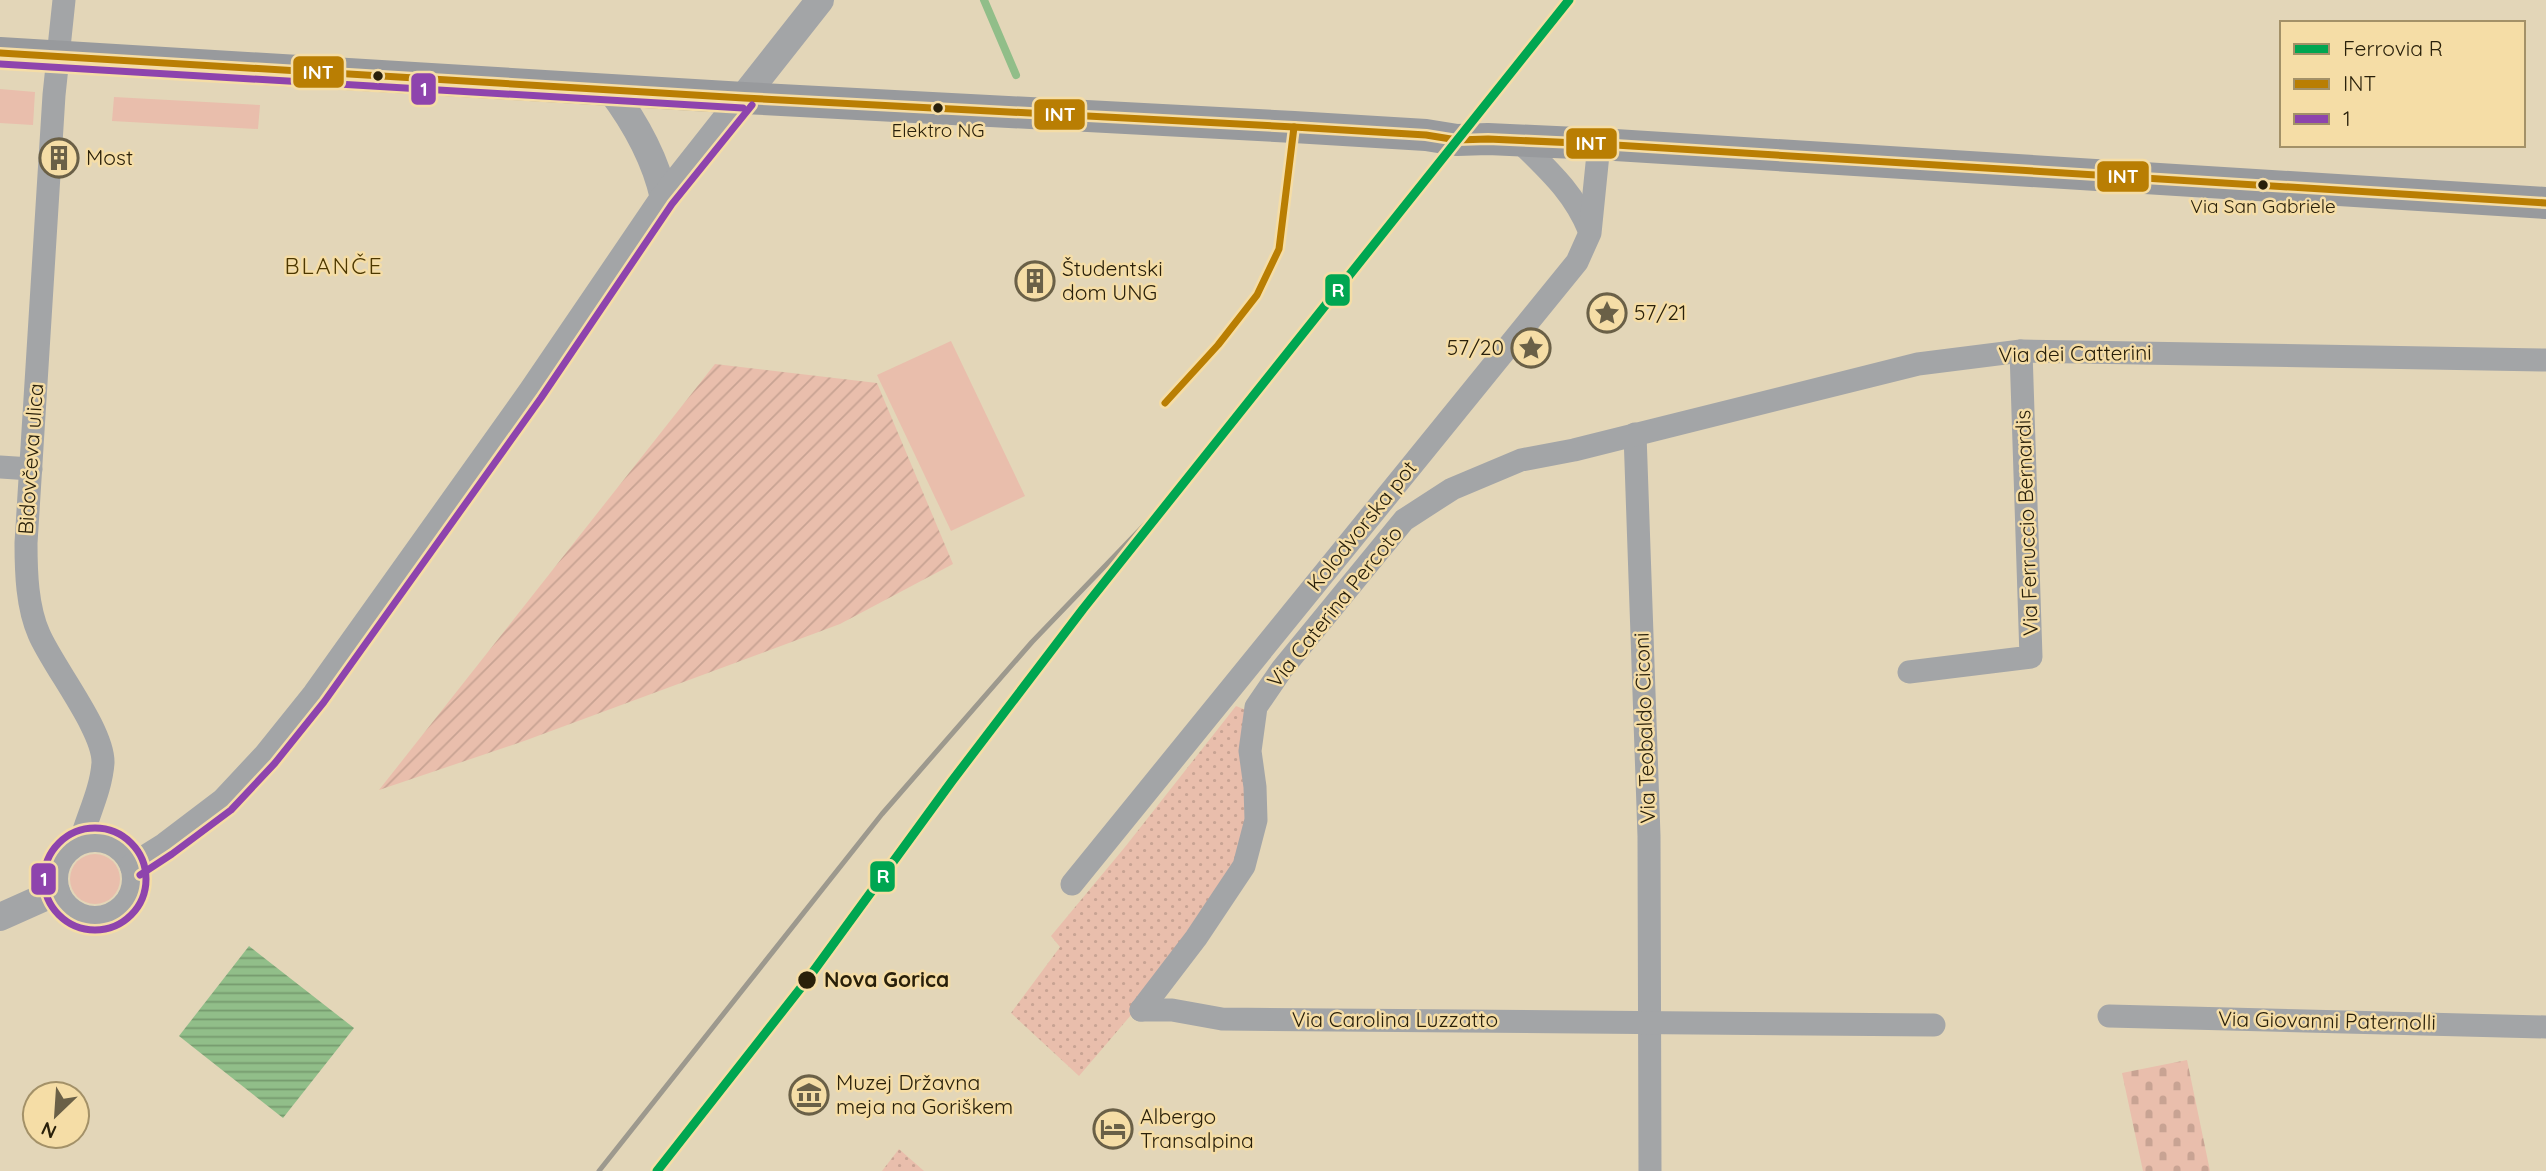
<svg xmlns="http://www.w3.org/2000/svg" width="2546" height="1171" font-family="Quicksand,sans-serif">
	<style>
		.grass { fill: #e9beac }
		.cemetery { fill: url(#cemetery-stones) }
		.park { fill: url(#park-dots) }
		.garden { fill: url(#garden-furrows) }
		.water { fill: url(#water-rules) }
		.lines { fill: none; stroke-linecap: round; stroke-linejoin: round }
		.stream { stroke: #91be89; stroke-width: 8 }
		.minor { stroke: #a3a5a7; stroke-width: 23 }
		.tertiary { stroke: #a3a5a7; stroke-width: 28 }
		.secondary { stroke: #989a9d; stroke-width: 32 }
		.rail { stroke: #9d998e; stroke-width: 5 }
		.bus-1-casing { stroke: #f5dda6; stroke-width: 12 }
		.bus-2-casing { stroke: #f5dda6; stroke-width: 12 }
		.bus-1 { stroke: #b97e03; stroke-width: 7 }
		.bus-2 { stroke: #8e44ad; stroke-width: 7 }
		.rail-1-casing { stroke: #f5dda6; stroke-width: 14 }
		.rail-1 { stroke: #00a651; stroke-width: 9 }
		.bus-dot { fill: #29200a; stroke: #f5dda6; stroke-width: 2.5 }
		.labels { text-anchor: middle; stroke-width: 5; stroke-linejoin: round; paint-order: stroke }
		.bus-label { font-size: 19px; fill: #29200a; stroke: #f5dda6 }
		.poi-label { font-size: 21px; fill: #29200a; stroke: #f5dda6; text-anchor: start }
		.street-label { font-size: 21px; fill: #29200a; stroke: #f5dda6 }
		.stop-label { font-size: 21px; font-weight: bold; fill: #29200a; stroke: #f5dda6; text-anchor: start }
		.neighbourhood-label { font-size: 23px; letter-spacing: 2px; fill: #4d3800; stroke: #f5dda6 }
		.line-badge { stroke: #f5dda6; stroke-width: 2.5 }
		.badge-label { font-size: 19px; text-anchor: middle; font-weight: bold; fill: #fff }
	</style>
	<defs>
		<pattern id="cemetery-stones" width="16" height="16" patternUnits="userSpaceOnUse" patternTransform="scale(1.75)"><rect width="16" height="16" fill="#e9beac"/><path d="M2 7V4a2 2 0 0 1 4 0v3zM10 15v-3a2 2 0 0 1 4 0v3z" fill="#c8a393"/></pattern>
		<pattern id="park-dots" width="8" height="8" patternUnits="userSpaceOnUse" patternTransform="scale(1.75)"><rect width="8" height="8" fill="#e9beac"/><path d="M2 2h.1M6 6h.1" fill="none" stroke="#c8a393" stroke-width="1.8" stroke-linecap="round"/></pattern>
		<pattern id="garden-furrows" width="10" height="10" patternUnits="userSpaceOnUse" patternTransform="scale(1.75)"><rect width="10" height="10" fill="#e9beac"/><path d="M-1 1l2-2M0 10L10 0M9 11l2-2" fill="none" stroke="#c8a393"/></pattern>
		<pattern id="water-rules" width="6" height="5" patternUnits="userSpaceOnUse" patternTransform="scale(1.75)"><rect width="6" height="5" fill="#91be89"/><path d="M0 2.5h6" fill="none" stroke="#769a6e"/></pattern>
	</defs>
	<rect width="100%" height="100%" fill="#e3d6b8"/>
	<g class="grass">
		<polygon points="0,89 35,92 33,125 0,123"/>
		<polygon points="114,97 260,105 258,129 112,121"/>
		<polygon points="951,341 1025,496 951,531 877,375"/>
		<circle cx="95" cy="879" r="25"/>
	</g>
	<polygon class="cemetery" points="2187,1060 2210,1171 2143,1171 2122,1073"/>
	<g class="park">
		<polygon points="1236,706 1251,712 1250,790 1240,863 1137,1008 1079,1076 1011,1013 1060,947 1051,936 1125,847"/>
		<polygon points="899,1149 924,1171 882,1171"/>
	</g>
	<polygon class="garden" points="715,364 877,383 953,564 840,624 524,741 379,790"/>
	<polygon class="water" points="249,946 354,1028 283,1118 179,1036"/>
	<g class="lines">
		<polyline class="stream" points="984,0 1016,75"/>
		<g class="minor">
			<path d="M64,0L54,95L26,543C26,572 27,607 39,634C53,667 104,730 103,763C101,790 88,815 81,840"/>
			<path d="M1518,140C1547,169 1573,191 1589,230"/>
			<polyline points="1635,434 1649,836 1650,1171"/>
			<polyline points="0,467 31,469"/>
			<polyline points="1909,672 2031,657 2021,351"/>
			<polyline points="1072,884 1577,262 1590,233 1599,144"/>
			<polyline points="1141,1010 1196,938 1244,866 1256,820 1255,787 1250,751 1256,707 1282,669 1404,520 1452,489 1521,460 1574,450 1918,364 2021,351 2546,360"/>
			<polyline points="1141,1010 1172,1010 1222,1019 1934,1025"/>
			<polyline points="2109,1016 2546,1027"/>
		</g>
		<g class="tertiary">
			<path d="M610,89C635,122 655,157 664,198"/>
			<circle cx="95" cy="879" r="41"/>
			<polyline points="134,866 166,846 224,802 267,756 316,695 532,392 664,198 820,0"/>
			<polyline points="0,917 56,892"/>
		</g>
		<polyline class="secondary" points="0,53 744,98 1294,127 1426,135 1457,140 1488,139 1599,144 2546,203"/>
		<polyline class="rail" points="599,1171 882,814 1032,642 1178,490"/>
		<g class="bus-1-casing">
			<g id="bus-1">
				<polyline points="0,53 744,98 1294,127 1426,135 1457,140 1488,139 1599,144 2546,203"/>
				<polyline points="1165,403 1218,345 1257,295 1279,249 1294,127"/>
			</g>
		</g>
		<g class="bus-2-casing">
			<g id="bus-2">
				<polyline points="0,64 743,108"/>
				<circle cx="95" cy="879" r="51"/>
				<polyline points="140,875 172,854 231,810 275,763 324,702 541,398 672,204 752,105"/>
			</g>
		</g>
		<use href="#bus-1" class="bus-1"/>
		<use href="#bus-2" class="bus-2"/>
		<g class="rail-1-casing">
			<polyline id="rail-1" points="657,1171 807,980 952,781 1083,609 1569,0"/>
		</g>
		<use href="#rail-1" class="rail-1"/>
	</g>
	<defs>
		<g id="building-ring" transform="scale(2.0125)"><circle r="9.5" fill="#f5dda6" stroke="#6a6047" stroke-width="1.5"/><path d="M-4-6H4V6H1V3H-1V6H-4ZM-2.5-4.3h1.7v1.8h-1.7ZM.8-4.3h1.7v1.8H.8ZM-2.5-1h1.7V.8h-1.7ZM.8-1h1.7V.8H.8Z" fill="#6a6047"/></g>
		<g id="sight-ring" transform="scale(2.0125)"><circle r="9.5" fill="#f5dda6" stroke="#6a6047" stroke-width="1.5"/><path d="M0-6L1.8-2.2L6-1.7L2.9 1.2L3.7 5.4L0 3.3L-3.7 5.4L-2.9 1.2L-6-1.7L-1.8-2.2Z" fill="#6a6047"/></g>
		<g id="museum-ring" transform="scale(2.0125)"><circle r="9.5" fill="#f5dda6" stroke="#6a6047" stroke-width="1.5"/><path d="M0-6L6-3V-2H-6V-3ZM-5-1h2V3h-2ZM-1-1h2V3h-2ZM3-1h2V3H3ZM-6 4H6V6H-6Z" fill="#6a6047"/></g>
		<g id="hotel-ring" transform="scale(2.0125)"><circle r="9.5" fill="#f5dda6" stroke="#6a6047" stroke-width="1.5"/><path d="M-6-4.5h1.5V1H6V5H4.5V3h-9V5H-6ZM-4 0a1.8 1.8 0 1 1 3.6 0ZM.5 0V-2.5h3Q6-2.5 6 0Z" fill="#6a6047"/></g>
	</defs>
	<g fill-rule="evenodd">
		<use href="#building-ring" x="59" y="158"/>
		<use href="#building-ring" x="1035" y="281"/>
		<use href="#sight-ring" x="1607" y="313"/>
		<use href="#sight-ring" x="1531" y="348"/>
		<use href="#museum-ring" x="809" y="1095"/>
		<use href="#hotel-ring" x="1113" y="1129"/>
	</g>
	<g class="bus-dot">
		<circle cx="378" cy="76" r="6"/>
		<circle cx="938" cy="108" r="6"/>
		<circle cx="2263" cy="185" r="6"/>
		<circle cx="807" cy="980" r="10"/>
	</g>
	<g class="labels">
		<g class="bus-label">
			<text x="938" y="137">Elektro NG</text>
			<text x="2263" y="213">Via San Gabriele</text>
		</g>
		<g class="poi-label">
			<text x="86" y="165">Most</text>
			<text x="1062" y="276">Študentski<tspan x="1062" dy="24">dom UNG</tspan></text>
			<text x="1634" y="320">57/21</text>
			<text x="1504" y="355" text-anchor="end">57/20</text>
			<text x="836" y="1090">Muzej Državna<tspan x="836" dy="24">meja na Goriškem</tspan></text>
			<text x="1140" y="1124">Albergo<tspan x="1140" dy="24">Transalpina</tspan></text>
		</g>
		<g class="street-label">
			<text transform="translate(2075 354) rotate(-1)" y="7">Via dei Catterini</text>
			<text transform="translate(31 459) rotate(-86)" y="7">Bidovčeva ulica</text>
			<text transform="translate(2027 523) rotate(-92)" y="7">Via Ferruccio Bernardis</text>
			<text transform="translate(1362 526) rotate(-51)" y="7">Kolodvorska pot</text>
			<text transform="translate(1335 607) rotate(-51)" y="7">Via Caterina Percoto</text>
			<text transform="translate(1645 728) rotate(-92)" y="7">Via Teobaldo Ciconi</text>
			<text x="1395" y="1027">Via Carolina Luzzatto</text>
			<text transform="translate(2327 1021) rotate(1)" y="7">Via Giovanni Paternolli</text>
		</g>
		<g class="stop-label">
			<text x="824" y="987">Nova Gorica</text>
		</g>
		<g class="neighbourhood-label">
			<text x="334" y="274">BLANČE</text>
		</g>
	</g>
	<g class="line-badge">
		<rect x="292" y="55" width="53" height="34" rx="7" fill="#b97e03"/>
		<rect x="410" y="72" width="27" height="34" rx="7" fill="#8e44ad"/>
		<rect x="1033" y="98" width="53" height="33" rx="7" fill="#b97e03"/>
		<rect x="1565" y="127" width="53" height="33" rx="7" fill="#b97e03"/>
		<rect x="2096" y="160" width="54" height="33" rx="7" fill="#b97e03"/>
		<rect x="1324" y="273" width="27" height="34" rx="7" fill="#00a651"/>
		<rect x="869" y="860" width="27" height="33" rx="7" fill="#00a651"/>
		<rect x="30" y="862" width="27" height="34" rx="7" fill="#8e44ad"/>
	</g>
	<g class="badge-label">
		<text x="318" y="79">INT</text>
		<text x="424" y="96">1</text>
		<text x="1060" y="121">INT</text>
		<text x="1591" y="150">INT</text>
		<text x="2123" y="183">INT</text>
		<text x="1338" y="297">R</text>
		<text x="883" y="883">R</text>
		<text x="44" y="886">1</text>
	</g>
	<rect x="2280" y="21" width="245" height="126" fill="#f5dda6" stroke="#a39168" stroke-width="2"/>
	<rect x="2294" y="44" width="35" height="10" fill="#00a651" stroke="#a39168" stroke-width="2"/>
	<text x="2343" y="56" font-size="21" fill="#29200a">Ferrovia R</text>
	<rect x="2294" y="79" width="35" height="10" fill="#b97e03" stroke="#a39168" stroke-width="2"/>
	<text x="2343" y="91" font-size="21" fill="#29200a">INT</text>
	<rect x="2294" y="114" width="35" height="10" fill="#8e44ad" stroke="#a39168" stroke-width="2"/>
	<text x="2343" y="126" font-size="21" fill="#29200a">1</text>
	<g transform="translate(56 1115) rotate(205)"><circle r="33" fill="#f5dda6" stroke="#a39168" stroke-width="2"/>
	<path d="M0-5L12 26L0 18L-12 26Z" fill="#6a6047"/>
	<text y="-10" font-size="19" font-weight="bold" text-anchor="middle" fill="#29200a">N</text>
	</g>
</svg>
